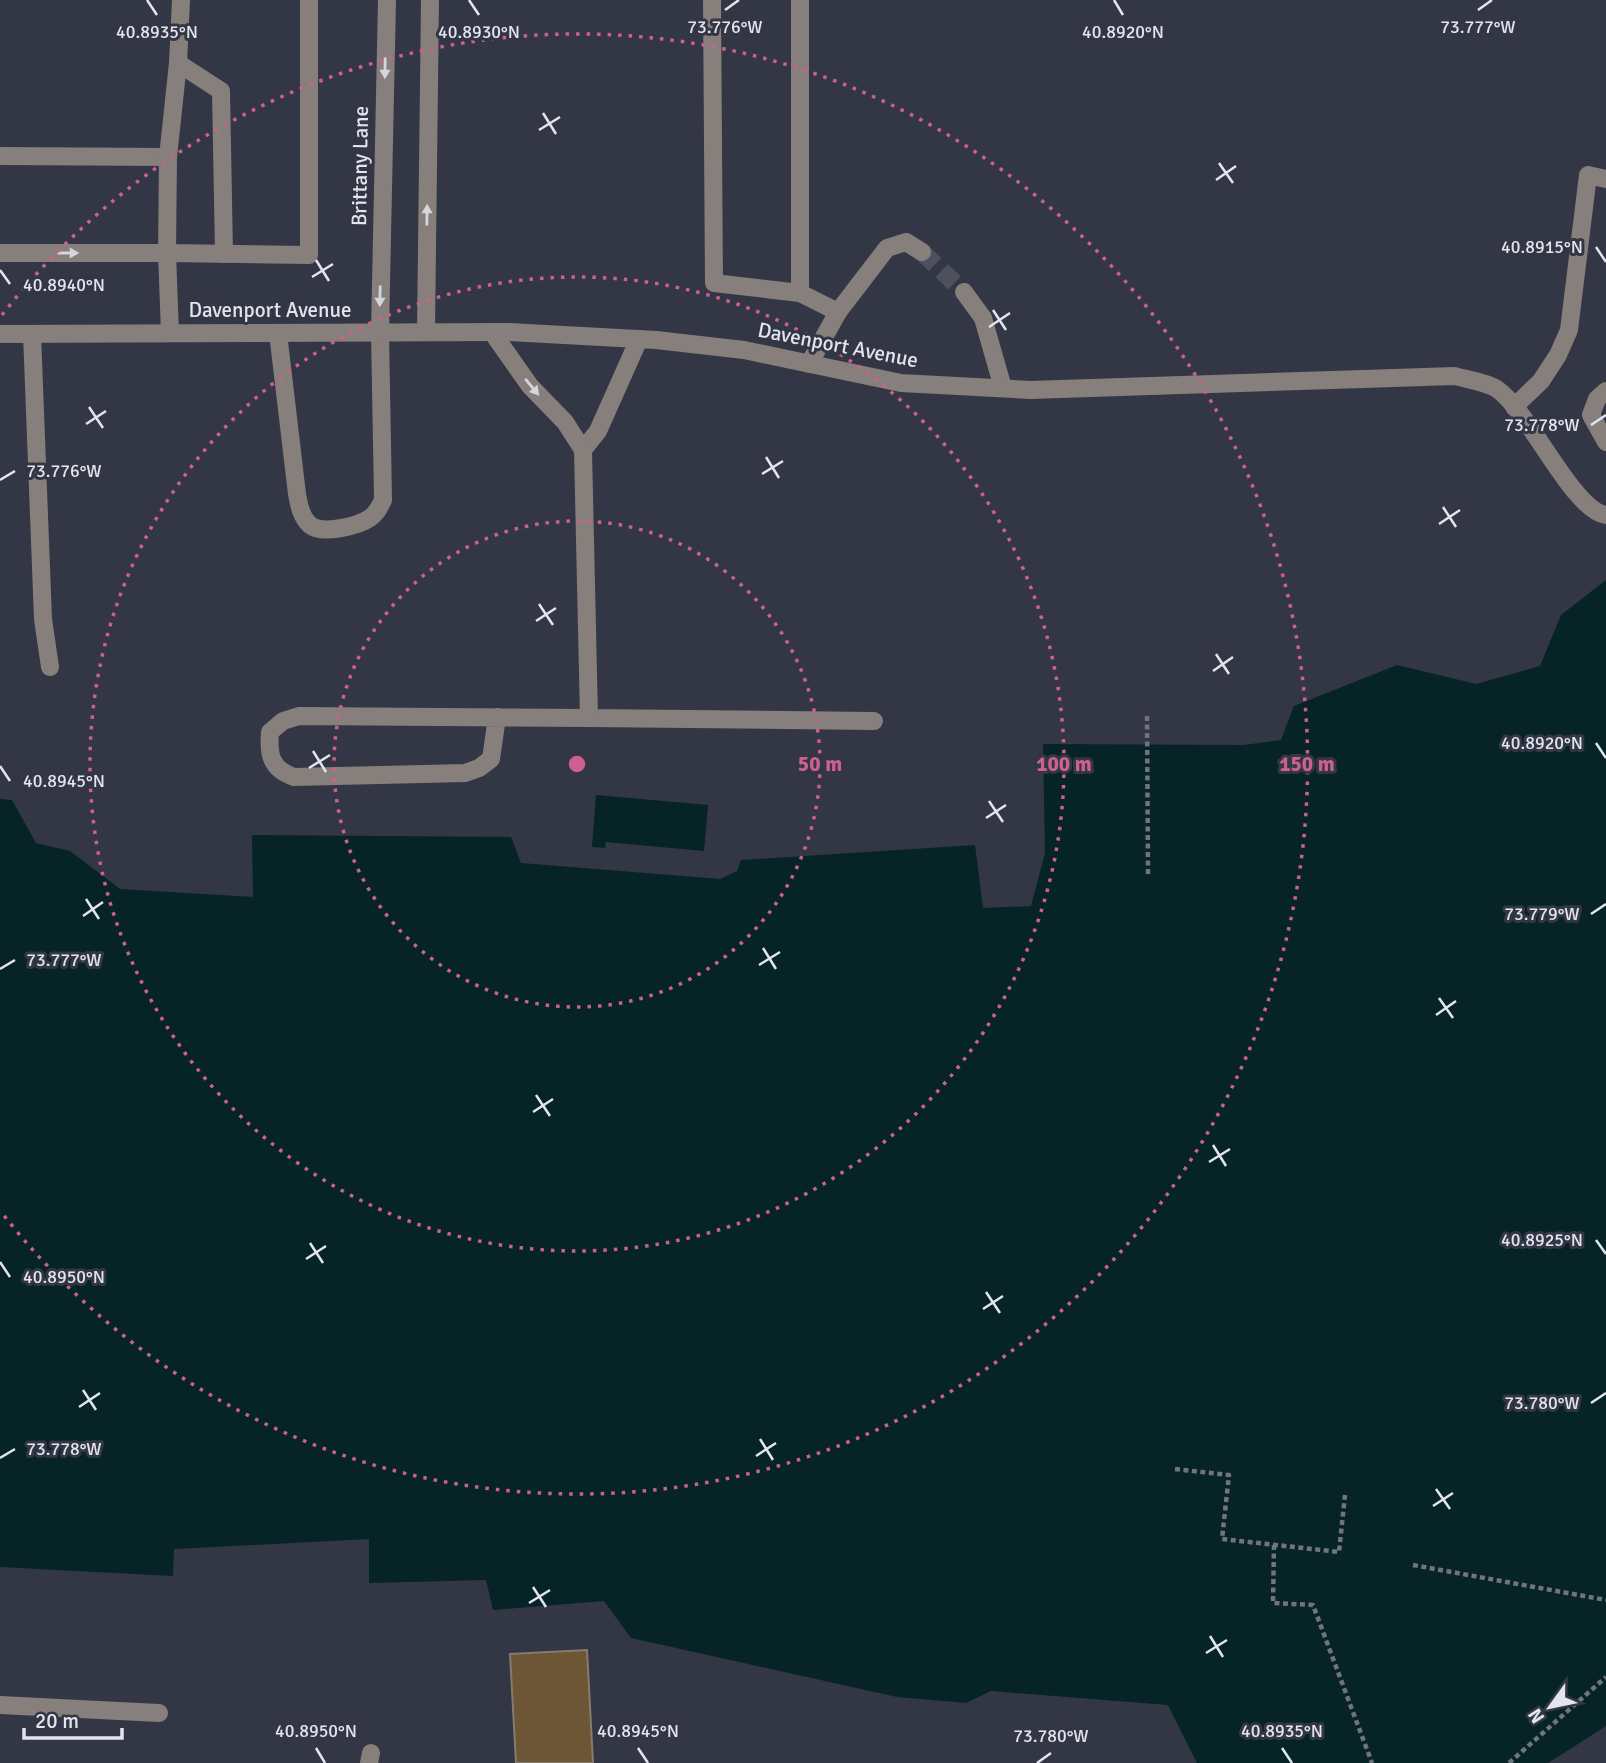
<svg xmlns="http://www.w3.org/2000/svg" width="1606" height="1763" font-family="Signika,sans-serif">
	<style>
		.water { fill: #062325 }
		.building { fill: #6d5635; stroke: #867b6d; stroke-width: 2 }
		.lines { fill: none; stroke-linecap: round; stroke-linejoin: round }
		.minor-tunnel { stroke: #4d505d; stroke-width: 18; stroke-dasharray: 18 9; stroke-linecap: butt }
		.path { stroke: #717480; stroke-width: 4.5; stroke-dasharray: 5 3.5; stroke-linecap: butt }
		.minor { stroke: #877f7b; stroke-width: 18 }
		.oneway { fill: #d4d6dc }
		.ticks { fill: none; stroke: #e2e5ed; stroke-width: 2.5 }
		.ring { fill: none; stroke: #cd608e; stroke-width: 3.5; stroke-dasharray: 3.5 7 }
		.labels { text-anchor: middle; stroke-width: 6; stroke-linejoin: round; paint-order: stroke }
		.street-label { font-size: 21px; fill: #e2e5ed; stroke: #333644 }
		.ticks-label { font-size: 18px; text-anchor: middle; fill: #e2e5ed; stroke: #333644; stroke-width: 6; stroke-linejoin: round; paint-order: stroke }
		.centre { fill: #cd608e; stroke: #333644; stroke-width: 3.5 }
		.ring-label { font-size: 21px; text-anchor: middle; font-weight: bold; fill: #cd608e; stroke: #333644; stroke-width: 6; stroke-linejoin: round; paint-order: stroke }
	</style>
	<rect width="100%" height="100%" fill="#333644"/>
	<g class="water">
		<polygon points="1606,580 1606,1726 1548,1763 1197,1763 1168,1705 991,1691 966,1703 897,1697 631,1638 604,1601 493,1610 486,1580 369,1583 369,1539 174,1549 173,1576 0,1567 0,799 12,800 36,843 70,851 120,889 253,897 252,835 511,837 521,863 720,879 737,871 741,860 975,845 983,908 1031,906 1045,853 1043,744 1244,745 1281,740 1294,706 1397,665 1476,684 1540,666 1561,615"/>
		<polygon points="596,795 708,805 704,851 606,842 605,848 592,847"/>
	</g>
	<polygon class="building" points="587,1650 593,1763 516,1763 510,1654"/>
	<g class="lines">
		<polyline class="minor-tunnel" points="922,252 964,292"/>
		<g class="path">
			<polyline points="1147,716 1148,874"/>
			<polyline points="1175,1469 1229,1475 1222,1539 1339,1552 1345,1495"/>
			<polyline points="1274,1545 1273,1603 1313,1605 1372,1763"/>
			<polyline points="1413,1565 1606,1600"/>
			<polyline points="1509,1763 1606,1677"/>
		</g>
		<g class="minor">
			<polyline points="712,0 714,283 800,293 838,312"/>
			<polyline points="800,0 800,293"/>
			<polyline points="178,63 221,91 224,254"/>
			<polyline points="0,156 168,157 167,253 309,255 309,0"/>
			<polyline points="168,157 178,63 181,0"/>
			<polyline points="0,253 167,253 170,333"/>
			<polyline points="964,292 983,318 1003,388"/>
			<polyline points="426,332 430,0"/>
			<polyline points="492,332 530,386 565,422 583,450 598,431 639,339"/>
			<path d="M278,333L297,494C299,505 301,517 310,525C322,535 358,526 370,518C377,513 379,508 383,500L380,332L387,0"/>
			<path d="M0,334L509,332L656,340L744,350L901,383L1031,390L1455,376C1468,380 1487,382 1497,389C1530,412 1573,511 1606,515"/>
			<polyline points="32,334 43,619 50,667"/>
			<polyline points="809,364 838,312 887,248 906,242 922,252"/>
			<polyline points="1606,391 1597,399 1591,415 1606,442"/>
			<polyline points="1514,407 1541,381 1558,355 1569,330 1588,175 1606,179"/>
			<polyline points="583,450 589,718 874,721"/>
			<path d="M497,717L491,759L479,768L465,773L294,777C271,769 268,755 270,732L283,721L299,716L589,718"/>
			<polyline points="0,1705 159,1713"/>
			<polyline points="369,1763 371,1753"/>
		</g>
	</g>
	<defs><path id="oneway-solid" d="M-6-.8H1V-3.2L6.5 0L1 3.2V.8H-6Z" transform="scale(1.75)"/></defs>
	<g class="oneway">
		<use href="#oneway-solid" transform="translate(385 68) rotate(91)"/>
		<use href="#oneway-solid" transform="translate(427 215) rotate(-89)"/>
		<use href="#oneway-solid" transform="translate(68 253)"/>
		<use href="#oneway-solid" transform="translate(380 296) rotate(91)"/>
		<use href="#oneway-solid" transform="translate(532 387) rotate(50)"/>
	</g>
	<path class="ticks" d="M147,0L157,15M469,0L479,15M1114,0L1123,15M725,10L739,0M1478,10L1492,0M543,113L556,134M539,130L560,117M1219,163L1233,183M1216,180L1236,166M1596,247L1606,262M316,260L329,281M0,270L10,284M312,277L333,264M993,310L1006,330M989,327L1010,313M89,407L103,428M86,424L106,411M1591,425L1606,415M766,457L779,478M762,474L783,461M0,480L15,471M1443,507L1456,527M1439,524L1460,510M539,604L553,625M536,621L556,608M1216,654L1229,674M1213,671L1233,657M1596,743L1606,758M313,751L326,772M0,766L10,781M309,768L330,755M989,801L1003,822M986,818L1006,805M86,899L99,919M1591,914L1606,904M83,916L103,902M763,948L776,969M759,965L780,952M0,969L15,960M1439,998L1453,1018M1436,1015L1456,1001M536,1095L550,1116M533,1112L553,1099M1213,1145L1226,1166M1209,1162L1230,1149M1596,1240L1606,1254M310,1243L323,1263M306,1259L326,1246M0,1262L10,1277M986,1292L1000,1313M983,1309L1003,1296M83,1390L96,1410M1591,1403L1606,1393M79,1407L100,1393M760,1439L773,1460M756,1456L776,1443M0,1458L15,1449M1436,1489L1450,1509M1433,1506L1453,1493M533,1587L546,1607M529,1603L550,1590M1210,1636L1223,1657M1206,1653L1227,1640M316,1748L325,1763M638,1748L648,1763M1282,1748L1292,1763M1037,1763L1051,1753"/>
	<g class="ring">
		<circle cx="577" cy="764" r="243"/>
		<circle cx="577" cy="764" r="487"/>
		<path d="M2 315A730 730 0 1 1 2 1213"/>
	</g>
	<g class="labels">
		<g class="street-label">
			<text transform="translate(360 166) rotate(-89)" y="7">Brittany Lane</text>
			<text x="270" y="317">Davenport Avenue</text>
			<text transform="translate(838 345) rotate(11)" y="7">Davenport Avenue</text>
		</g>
	</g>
	<g class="ticks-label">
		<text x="725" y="33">73.776°W</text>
		<text x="1478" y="33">73.777°W</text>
		<text x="157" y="38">40.8935°N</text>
		<text x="479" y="38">40.8930°N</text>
		<text x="1123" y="38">40.8920°N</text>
		<text x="1542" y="253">40.8915°N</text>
		<text x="64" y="291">40.8940°N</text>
		<text x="1542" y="431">73.778°W</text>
		<text x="64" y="477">73.776°W</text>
		<text x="1542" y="749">40.8920°N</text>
		<text x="64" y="787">40.8945°N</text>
		<text x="1542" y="920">73.779°W</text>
		<text x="64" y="966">73.777°W</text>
		<text x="1542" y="1246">40.8925°N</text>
		<text x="64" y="1283">40.8950°N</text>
		<text x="1542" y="1409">73.780°W</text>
		<text x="64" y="1455">73.778°W</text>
		<text x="316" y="1737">40.8950°N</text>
		<text x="638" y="1737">40.8945°N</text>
		<text x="1282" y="1737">40.8935°N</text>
		<text x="1051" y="1742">73.780°W</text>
	</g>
	<circle cx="577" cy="764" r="10" class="centre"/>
	<g class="ring-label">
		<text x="820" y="771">50 m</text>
		<text x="1064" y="771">100 m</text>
		<text x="1307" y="771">150 m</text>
	</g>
	<g transform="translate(1550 1707) rotate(237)" stroke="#333644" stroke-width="5" paint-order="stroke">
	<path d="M0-5L12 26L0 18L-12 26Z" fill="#e2e5ed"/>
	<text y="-10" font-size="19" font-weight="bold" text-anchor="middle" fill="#e2e5ed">N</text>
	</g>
	<path d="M24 1728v10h98v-10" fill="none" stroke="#e2e5ed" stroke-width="3.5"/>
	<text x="35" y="1728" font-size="21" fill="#e2e5ed" stroke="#333644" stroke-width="5" paint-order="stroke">20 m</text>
</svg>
